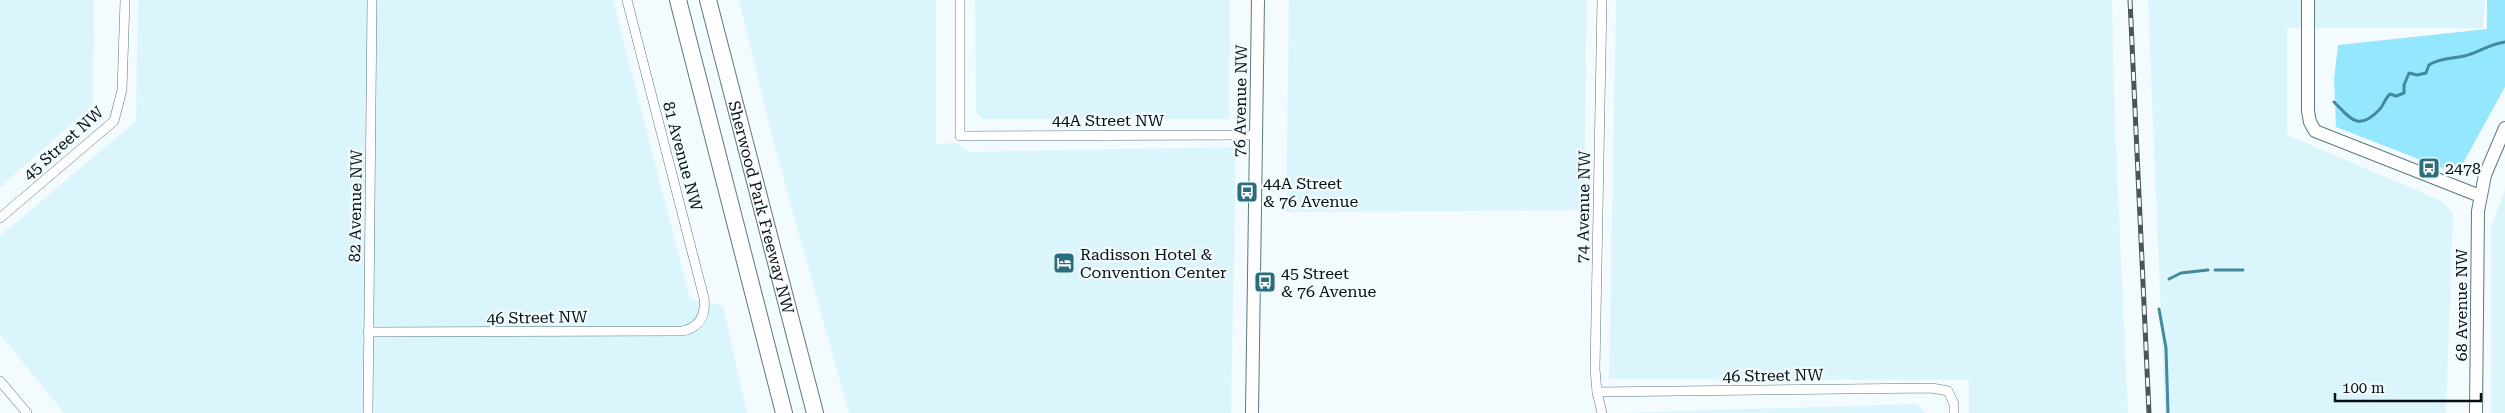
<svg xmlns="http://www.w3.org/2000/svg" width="2505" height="413" font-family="'Roboto Serif',serif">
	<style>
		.built { fill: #dbf5fd }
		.green { fill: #95e7fe }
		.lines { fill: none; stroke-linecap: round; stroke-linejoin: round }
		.stream { stroke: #428a9e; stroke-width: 3 }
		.street-casing { stroke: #597983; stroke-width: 10 }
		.secondary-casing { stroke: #597983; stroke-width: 14 }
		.highway-casing { stroke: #597983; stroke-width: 18 }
		.street { stroke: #fff; stroke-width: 9 }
		.secondary { stroke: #fff; stroke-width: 12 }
		.highway { stroke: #fff; stroke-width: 16 }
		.rail-casing { stroke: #4b5559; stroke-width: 5 }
		.rail { stroke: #f4fbfe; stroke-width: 3; stroke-dasharray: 9; stroke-linecap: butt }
		.labels { text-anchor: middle; stroke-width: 4.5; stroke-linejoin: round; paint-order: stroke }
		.street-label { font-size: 16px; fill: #040f13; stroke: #f4fbfe }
		.poi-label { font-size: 16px; fill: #040f13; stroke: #f4fbfe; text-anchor: start }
	</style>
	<rect width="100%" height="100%" fill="#f4fbfe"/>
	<g class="built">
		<polygon points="0,0 94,0 93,105 0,187"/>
		<polygon points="138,0 613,0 690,299 723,306 747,413 64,413 0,334 0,236 136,121"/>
		<polygon points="739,0 936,0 936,144 955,143 969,152 1236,147 1231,413 849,413 775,148"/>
		<polygon points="975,0 1230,0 1229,119 982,119 976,111"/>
		<polygon points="1289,0 1587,0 1584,210 1286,212"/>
		<polygon points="1616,0 2112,0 2114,103 2128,413 1969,413 1969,380 1609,379"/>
		<polygon points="2148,0 2485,0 2483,28 2287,28 2287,135 2442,201 2453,214 2446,413 2165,413"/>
		<polygon points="2505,190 2505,413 2491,413 2491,227"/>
		<polygon points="1916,404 1926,413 1619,413"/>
	</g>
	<polygon class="green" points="2487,0 2505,0 2505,87 2457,174 2336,127 2334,79 2338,45 2487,29"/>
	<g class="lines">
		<g class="stream">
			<path d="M2334,102C2350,118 2358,132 2379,110C2384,106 2384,99 2390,94L2396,96L2404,93V85L2409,73L2417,75L2426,73L2429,65C2439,58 2452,59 2464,56C2478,53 2489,44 2505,42"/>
			<polyline points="2215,270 2243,270"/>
			<polyline points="2169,279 2181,273 2208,270"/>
			<polyline points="2159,309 2166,348 2168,413"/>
		</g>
		<g class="street-casing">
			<g id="street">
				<polyline points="960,0 960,136 1256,135"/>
				<polyline points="1602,0 1595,369 1597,392 1602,413"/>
				<polyline points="0,218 114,121 122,90 125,0"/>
				<path d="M368,332L683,331C700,327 706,315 704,298L627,0"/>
				<polyline points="0,381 27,413"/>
				<polyline points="1597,392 1932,388 1948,391 1954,404 1954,413"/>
				<polyline points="368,413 372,0"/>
			</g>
		</g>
		<g class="secondary-casing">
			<g id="secondary">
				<polyline points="2308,0 2308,111 2310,122 2315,131 2480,196"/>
				<polyline points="1252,413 1258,0"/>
				<polyline points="2476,413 2478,211 2485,175 2505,128"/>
			</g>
		</g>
		<g class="highway-casing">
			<g id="highway">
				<polyline points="678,0 784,413"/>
				<path id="s1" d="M708,0L815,413"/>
			</g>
		</g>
		<use href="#street" class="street"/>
		<use href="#secondary" class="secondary"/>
		<use href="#highway" class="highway"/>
		<g class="rail-casing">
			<polyline id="rail" points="2130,0 2149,413"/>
		</g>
		<use href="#rail" class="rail"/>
	</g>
	<defs>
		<g id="bus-square" transform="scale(1.125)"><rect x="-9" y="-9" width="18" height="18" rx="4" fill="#296d7e" stroke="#f4fbfe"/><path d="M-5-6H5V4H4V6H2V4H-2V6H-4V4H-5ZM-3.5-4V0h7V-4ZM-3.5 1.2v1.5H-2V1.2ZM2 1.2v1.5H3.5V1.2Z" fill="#fff"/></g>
		<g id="hotel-square" transform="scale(1.125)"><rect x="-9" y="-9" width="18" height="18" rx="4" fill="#296d7e" stroke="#f4fbfe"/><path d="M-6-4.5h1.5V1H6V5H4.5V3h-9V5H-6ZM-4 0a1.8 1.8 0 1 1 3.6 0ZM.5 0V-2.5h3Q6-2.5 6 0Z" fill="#fff"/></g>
	</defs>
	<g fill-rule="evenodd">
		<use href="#bus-square" x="2429" y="168"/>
		<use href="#bus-square" x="1247" y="192"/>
		<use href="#hotel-square" x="1064" y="263"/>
		<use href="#bus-square" x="1265" y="282"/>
	</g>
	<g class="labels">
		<g class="street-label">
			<text transform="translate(1240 101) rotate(-89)" y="6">76 Avenue NW</text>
			<text x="1108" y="126">44A Street NW</text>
			<text transform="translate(63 143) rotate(-42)" y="6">45 Street NW</text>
			<text transform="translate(683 156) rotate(75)" y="6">81 Avenue NW</text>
			<text transform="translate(355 206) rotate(-89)" y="6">82 Avenue NW</text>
			<text dy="6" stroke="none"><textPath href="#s1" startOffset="214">Sherwood Park Freeway NW</textPath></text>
			<text transform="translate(1583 207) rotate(-89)" y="6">74 Avenue NW</text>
			<text transform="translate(2461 305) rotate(-90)" y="6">68 Avenue NW</text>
			<text transform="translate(537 317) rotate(-1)" y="6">46 Street NW</text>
			<text transform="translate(1773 375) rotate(-1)" y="6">46 Street NW</text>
		</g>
		<g class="poi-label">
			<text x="2445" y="174">2478</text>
			<text x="1263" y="189">44A Street<tspan x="1263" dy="18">&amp; 76 Avenue</tspan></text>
			<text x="1080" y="260">Radisson Hotel &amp;<tspan x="1080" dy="18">Convention Center</tspan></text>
			<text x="1281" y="279">45 Street<tspan x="1281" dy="18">&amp; 76 Avenue</tspan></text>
		</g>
	</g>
	<path d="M2335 393v8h146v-8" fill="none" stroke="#040f13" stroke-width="2.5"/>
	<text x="2342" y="393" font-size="15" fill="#040f13" stroke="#f4fbfe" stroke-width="4" paint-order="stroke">100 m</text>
</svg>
